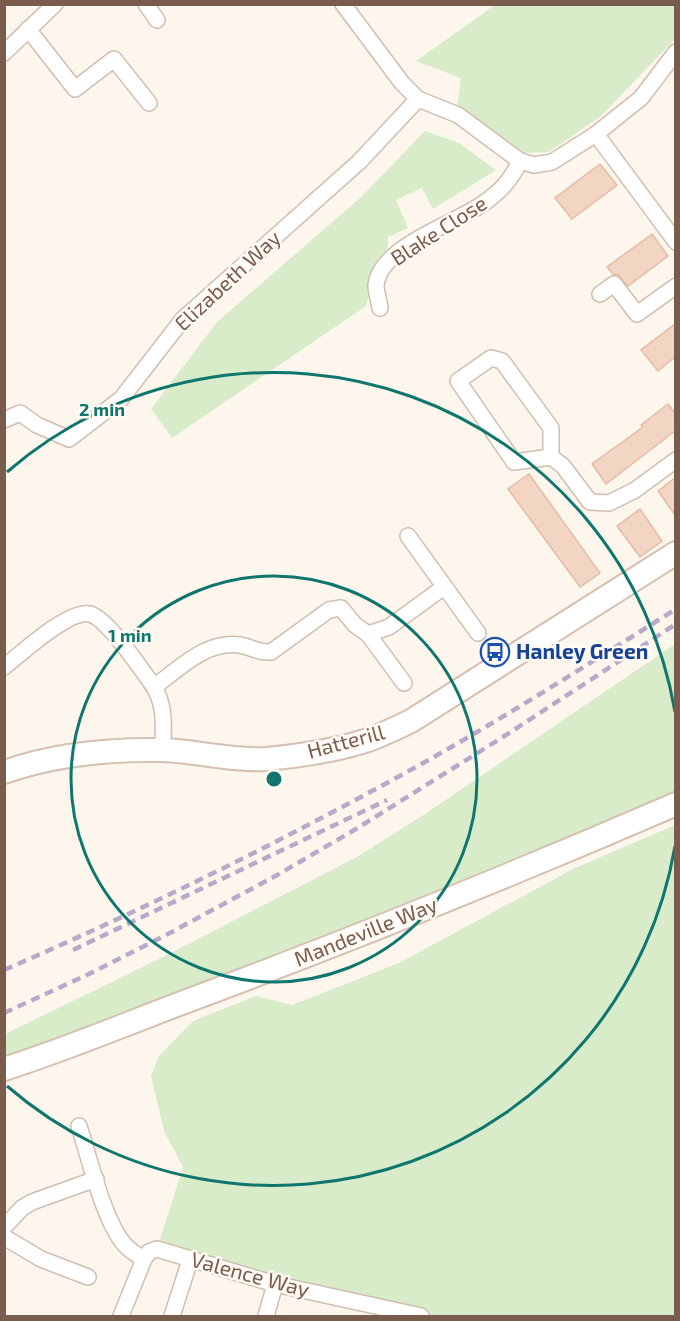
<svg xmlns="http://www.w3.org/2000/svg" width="680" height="1321" font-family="'Exo 2',sans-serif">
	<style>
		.green { fill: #d8ecc9 }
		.building { fill: #f3d5c3; stroke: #e6bba3; stroke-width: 1.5 }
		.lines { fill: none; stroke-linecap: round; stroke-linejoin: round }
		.street-casing { stroke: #d1beb0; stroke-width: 18 }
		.secondary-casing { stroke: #d6c0b0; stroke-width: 26 }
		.street { stroke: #fff; stroke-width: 15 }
		.secondary { stroke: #fff; stroke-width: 22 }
		.rail { stroke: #b9a8c9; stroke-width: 4.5; stroke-dasharray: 9 6; stroke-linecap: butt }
		.ring { fill: none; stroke: #0f766e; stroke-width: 3 }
		.labels { text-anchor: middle; stroke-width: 5; stroke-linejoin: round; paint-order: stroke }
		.street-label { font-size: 21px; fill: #7a5c4d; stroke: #fffaf3 }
		.transit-label { font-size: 21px; font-weight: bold; fill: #164399; stroke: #fffaf3; text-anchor: start }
		.centre { fill: #0f766e; stroke: #fffaf3; stroke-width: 3 }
		.ring-label { font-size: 18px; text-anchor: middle; font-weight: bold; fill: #0f766e; stroke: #fffaf3; stroke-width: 5; stroke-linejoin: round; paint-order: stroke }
	</style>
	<rect width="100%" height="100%" fill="#fdf6ec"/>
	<g class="green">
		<polygon points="495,5 675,5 675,39 601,116 549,152 525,153 457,106 461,78 416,61"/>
		<polygon points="425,131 459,143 496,170 433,209 422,188 396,200 408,228 388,237 388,247 376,265 366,306 172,438 151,409 217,322 360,198"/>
		<polygon points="675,644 675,804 5,1069 5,1034 165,956 357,857 425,814"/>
		<polygon points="675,825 675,1316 424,1316 157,1249 183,1167 164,1131 151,1076 159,1056 193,1021 256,996 292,1005 399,963 575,868"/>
	</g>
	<g class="building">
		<polygon points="600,164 617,185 572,219 555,198"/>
		<polygon points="652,234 668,256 628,286 618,275 613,274 607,267"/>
		<polygon points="675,324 675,357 658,371 641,350"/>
		<polygon points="668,404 675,413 675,431 606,484 592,464 643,427 641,425"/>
		<polygon points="529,474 600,573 580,587 508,489"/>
		<polygon points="675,478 675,515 658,491"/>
		<polygon points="640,509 662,541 640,557 617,526"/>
	</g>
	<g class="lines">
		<g class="street-casing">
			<g id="street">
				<polyline points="146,4 157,20"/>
				<polyline points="343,4 402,83 418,99 458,115 520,161 534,165 552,162 596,134 641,98 676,52"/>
				<polyline points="28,29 75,89 114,59 149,103"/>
				<polyline points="4,53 55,4"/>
				<polyline points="596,134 676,242"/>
				<polyline points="600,294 614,284 637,314 676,286"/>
				<path d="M380,308C379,301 376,292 376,285C381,244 460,223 488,200C503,189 512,178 520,161"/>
				<polyline points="4,420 20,413 37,425 69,439 121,399 183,319 359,162 418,99"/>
				<polyline points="551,457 551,428 502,361 491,358 458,381 514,462 551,457 563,466 590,502 609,503 635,490 676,460"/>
				<polyline points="408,536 478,633"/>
				<polyline points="368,634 404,683"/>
				<path d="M4,667C22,653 69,609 90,614C108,619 142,670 154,687C166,707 163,727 163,750"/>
				<path d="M154,687C180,668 205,641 240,645C252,647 257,653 271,652L329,610L341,608L355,625L368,634L389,627L444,587"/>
				<path d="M79,1126C89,1157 104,1222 125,1245C130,1251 137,1255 144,1259"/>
				<polyline points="4,1227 22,1208 32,1202 96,1179"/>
				<polyline points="4,1237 41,1259 88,1277"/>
				<polyline points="121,1316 144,1259 149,1252 157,1249 275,1284 421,1316"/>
				<polyline points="172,1316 190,1260"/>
				<polyline points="266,1316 275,1284"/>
			</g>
		</g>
		<g class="secondary-casing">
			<g id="secondary">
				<path d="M4,772C55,754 108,749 162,750C197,751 230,761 266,759C299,756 333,751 365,741C380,736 396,728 411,721L676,553"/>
				<path d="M4,1069C64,1050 121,1026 179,1004C346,942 512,875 676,804"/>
			</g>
		</g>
		<use href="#street" class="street"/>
		<use href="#secondary" class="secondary"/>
		<g class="rail">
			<polyline points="73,950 387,800"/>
			<path d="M4,970C145,909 282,841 416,767C504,718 590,663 676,609"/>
			<polyline points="4,1013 89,974 168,934 279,874 356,829 503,737 676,624"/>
		</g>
	</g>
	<g class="ring">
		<circle cx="274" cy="779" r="203"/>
		<path d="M675 846A407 407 0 0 1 7 1086M7 472A407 407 0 0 1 675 712"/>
	</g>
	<defs>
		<g id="bus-ring" transform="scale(1.5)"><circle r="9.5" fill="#fffaf3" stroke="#1a4fb4" stroke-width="1.5"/><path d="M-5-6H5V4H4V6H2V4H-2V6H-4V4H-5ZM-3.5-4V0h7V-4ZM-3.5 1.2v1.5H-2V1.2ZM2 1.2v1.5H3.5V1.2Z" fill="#1a4fb4"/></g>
	</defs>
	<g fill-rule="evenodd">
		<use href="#bus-ring" x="495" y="652"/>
	</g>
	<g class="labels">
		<g class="street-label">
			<text transform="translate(439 231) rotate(-33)" y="7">Blake Close</text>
			<text transform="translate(228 281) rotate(-43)" y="7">Elizabeth Way</text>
			<text transform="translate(346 742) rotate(-15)" y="7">Hatterill</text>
			<text transform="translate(366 932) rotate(-22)" y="7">Mandeville Way</text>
			<text transform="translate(250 1275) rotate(15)" y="7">Valence Way</text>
		</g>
		<g class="transit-label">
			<text x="516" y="659">Hanley Green</text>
		</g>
	</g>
	<circle cx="274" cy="779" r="9" class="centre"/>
	<g class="ring-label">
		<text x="102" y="416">2 min</text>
		<text x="130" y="642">1 min</text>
	</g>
	<rect width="680" height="1321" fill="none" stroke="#7a5c4d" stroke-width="12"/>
</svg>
